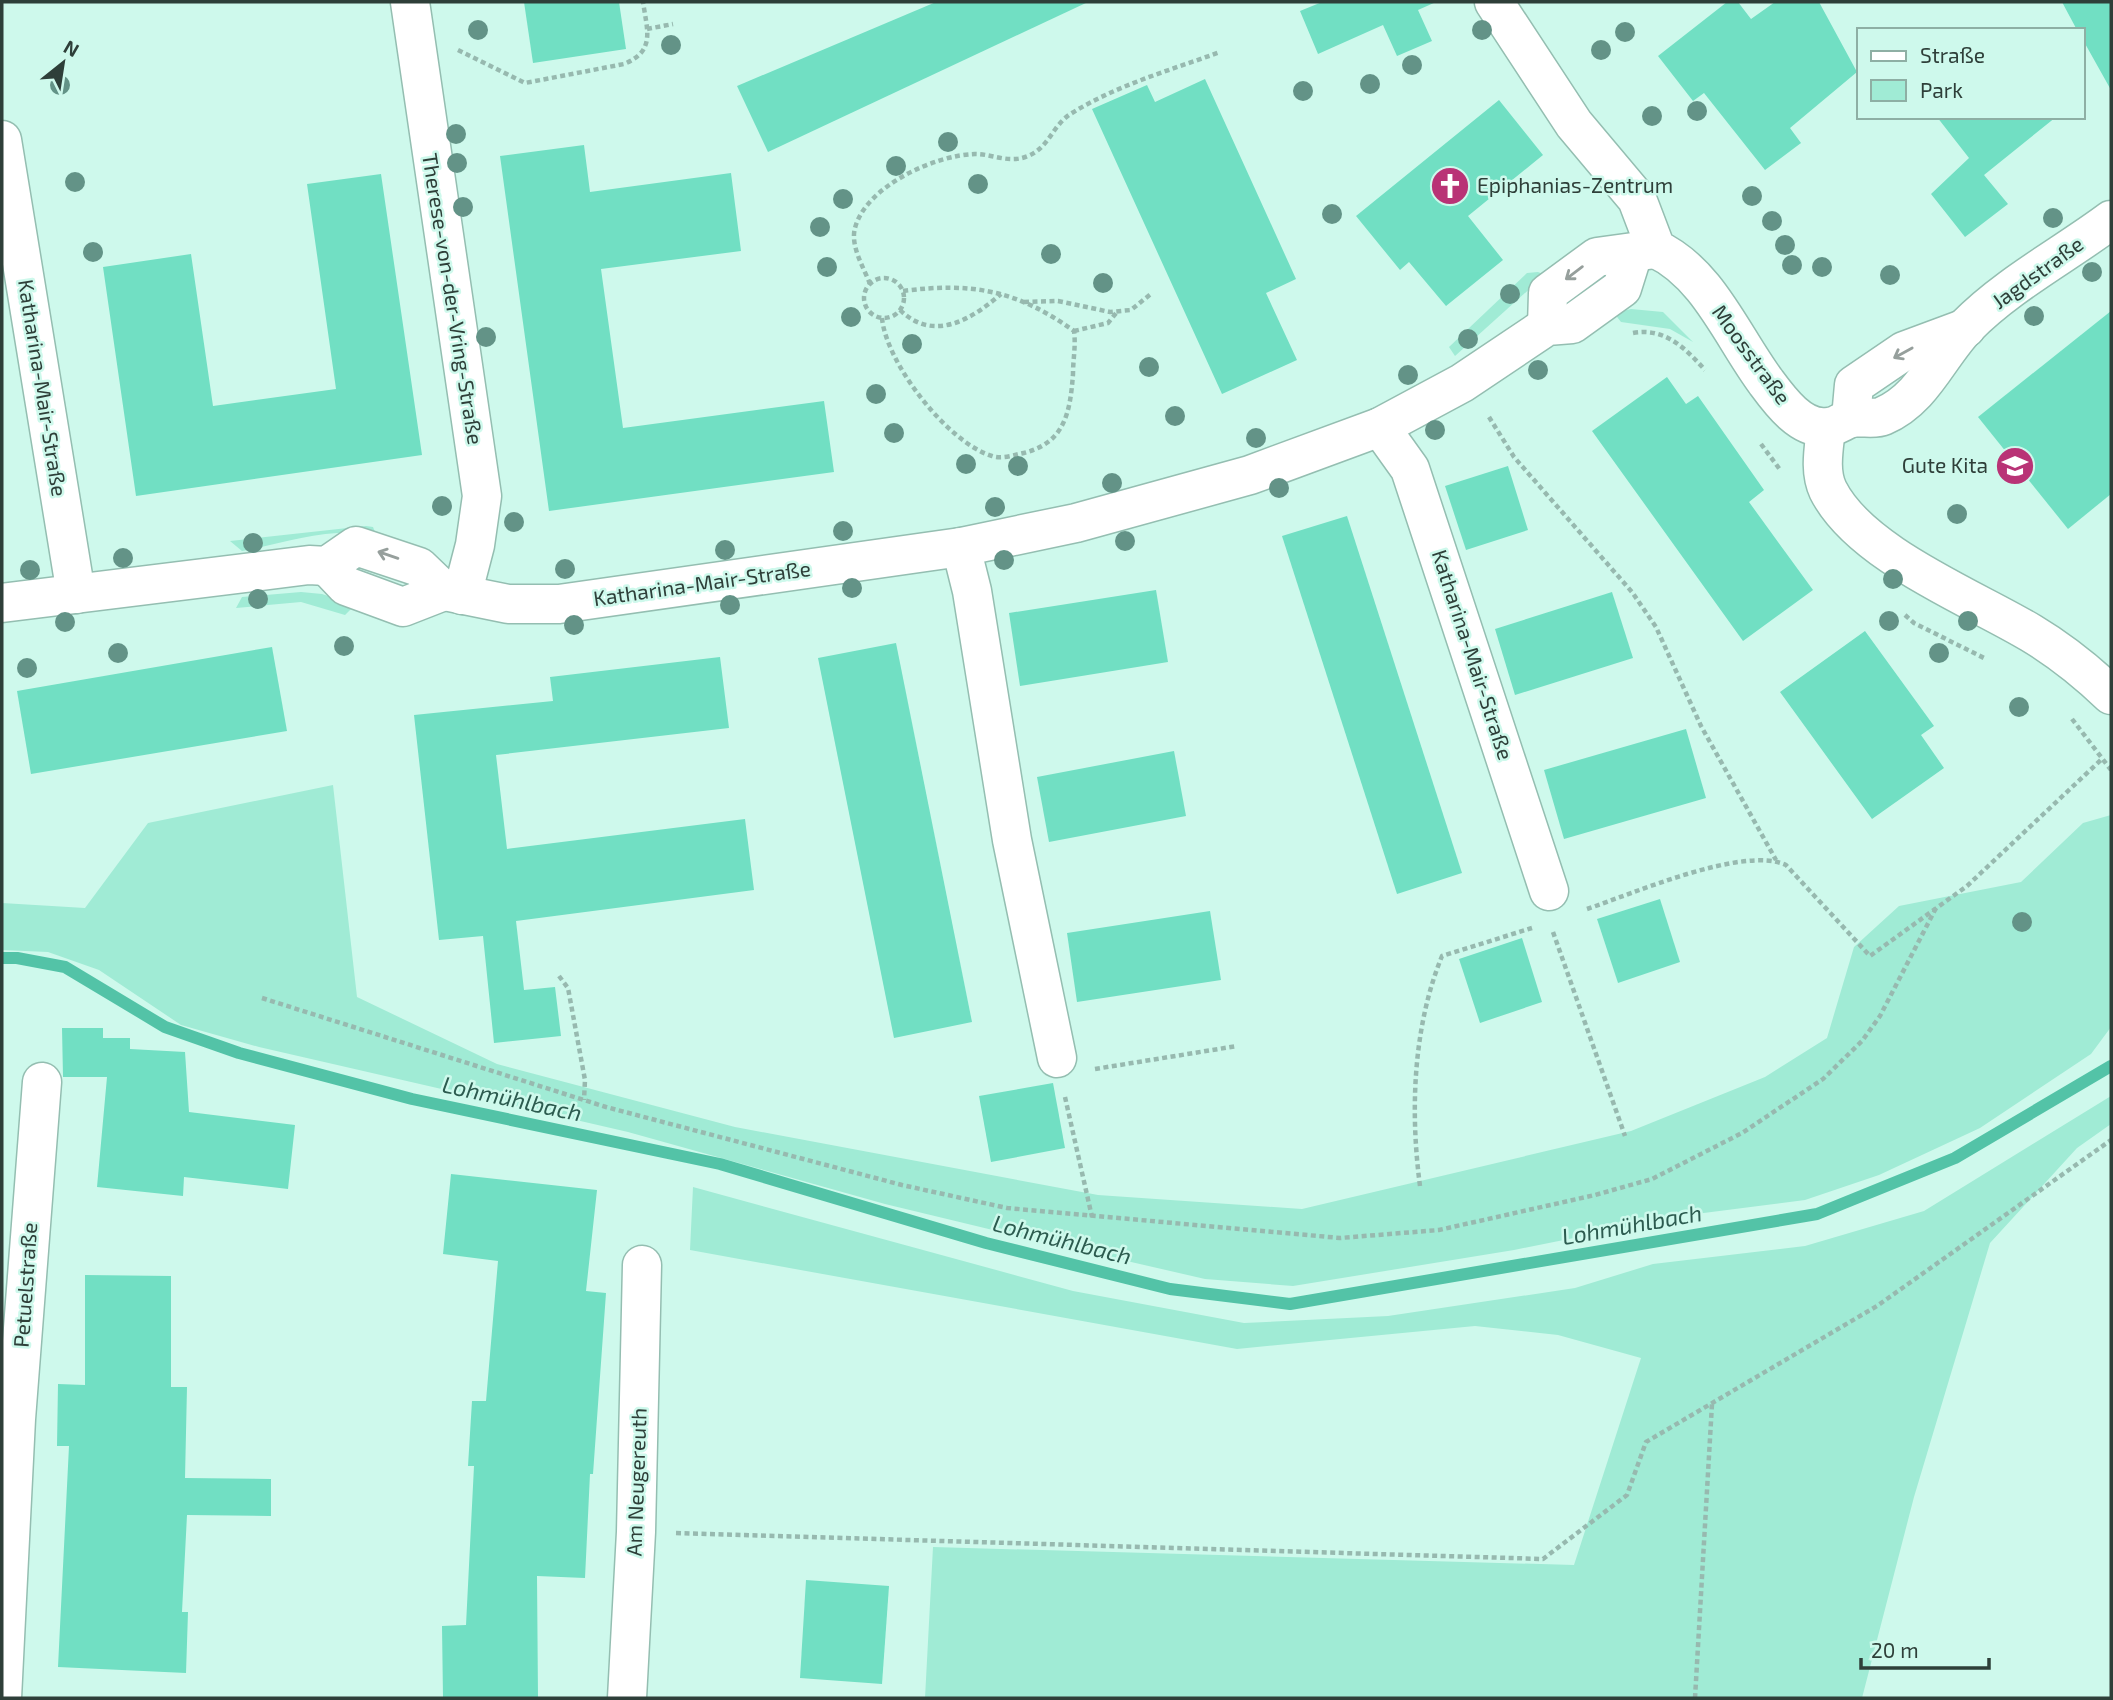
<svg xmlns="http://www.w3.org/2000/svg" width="2113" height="1700" font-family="'Exo 2',sans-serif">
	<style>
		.green { fill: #a0ebd5 }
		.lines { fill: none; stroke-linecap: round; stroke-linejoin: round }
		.stream { stroke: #53c3a7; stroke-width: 12 }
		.building { fill: #71dfc3 }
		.minor-casing { stroke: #94beb1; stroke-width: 41 }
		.path { stroke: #97b9af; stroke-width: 4.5; stroke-dasharray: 5 3.5; stroke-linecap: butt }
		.minor { stroke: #fff; stroke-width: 38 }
		.tree { fill: #639387 }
		.oneway { stroke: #969f9c }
		.labels { text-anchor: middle; stroke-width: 5; stroke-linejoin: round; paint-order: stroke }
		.poi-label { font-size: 21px; fill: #2e3f39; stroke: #cef9ec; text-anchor: start }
		.street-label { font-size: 21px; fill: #2e3f39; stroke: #cef9ec }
		.water-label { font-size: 23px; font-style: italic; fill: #2c5b4f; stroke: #cef9ec }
	</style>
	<rect width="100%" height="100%" fill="#cef9ec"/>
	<g class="green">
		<polygon points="1538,272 1545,275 1455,356 1449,347 1527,273"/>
		<polygon points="1631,309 1663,312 1693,342 1670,329 1621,322 1614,313"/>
		<path d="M366,526L373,527L376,535C332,526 285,543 242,551L230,541Z"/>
		<polygon points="301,592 322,594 355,605 345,615 301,602 236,608 242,597"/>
		<polygon points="333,785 357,997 497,1064 735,1127 1098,1195 1302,1209 1631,1131 1765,1077 1827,1038 1854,947 1899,906 2021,882 2083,823 2111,815 2111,1027 2091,1054 1980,1128 1879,1175 1805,1200 1688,1215 1514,1250 1293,1286 1205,1279 1001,1232 885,1204 628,1132 259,1047 181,1025 99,970 48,952 2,950 2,903 85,908 148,823"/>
		<polygon points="2111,1096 2111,1124 2077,1148 1990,1243 1914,1497 1862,1698 925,1698 933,1547 1574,1565 1641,1358 1558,1335 1475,1326 1237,1349 690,1250 693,1187 1073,1291 1244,1323 1388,1316 1575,1288 1653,1264 1805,1246 1924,1211"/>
	</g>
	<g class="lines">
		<polyline class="stream" points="2,958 17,958 65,967 165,1027 239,1053 412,1099 720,1164 986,1243 1170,1289 1290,1304 1817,1214 1955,1158 2111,1066"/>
	</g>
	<g class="building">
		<polygon points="524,2 619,2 626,49 533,63"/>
		<polygon points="936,2 1088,2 768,152 737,86"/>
		<polygon points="1322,2 1436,2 1418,10 1432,41 1397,56 1383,25 1318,54 1300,11"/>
		<polygon points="1727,2 1738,2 1751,19 1775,2 1819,2 1857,72 1790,128 1801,143 1765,170 1704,93 1693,101 1658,56"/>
		<polygon points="2062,2 2111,2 2111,90 2083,40 2083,30 2077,30"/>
		<polygon points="1205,79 1296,279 1266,293 1297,360 1222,394 1092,109 1147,85 1155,102"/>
		<polygon points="1499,100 1543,155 1468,216 1503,260 1446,306 1409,262 1400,270 1356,216"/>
		<polygon points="1937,117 2056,117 1984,175 2008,204 1965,237 1931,194 1969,158"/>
		<polygon points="584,145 590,192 731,173 741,251 601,269 623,428 824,401 834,472 549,511 500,156"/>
		<polygon points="381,174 422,455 136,496 103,267 191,254 213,406 336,389 307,184"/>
		<polygon points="2111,311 2111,494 2068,529 1978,417"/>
		<polygon points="1667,377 1686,404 1698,396 1764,490 1749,502 1813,590 1743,641 1592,431"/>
		<polygon points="1508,466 1528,530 1466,550 1445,486"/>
		<polygon points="1347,516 1462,873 1397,894 1282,536"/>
		<polygon points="1156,590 1168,662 1020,686 1009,613"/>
		<polygon points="1612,592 1633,658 1515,695 1495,629"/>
		<polygon points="1865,631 1934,726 1921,735 1944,768 1872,819 1780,692"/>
		<polygon points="896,643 972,1022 894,1038 818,658"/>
		<polygon points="272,647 287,731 31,774 17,691"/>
		<polygon points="720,657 729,728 496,755 507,849 745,819 754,890 516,921 524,990 555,987 561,1036 494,1043 483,936 439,940 414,715 553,701 550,677"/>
		<polygon points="1686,729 1706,798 1564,839 1544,770"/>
		<polygon points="1174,751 1186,816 1049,842 1037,777"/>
		<polygon points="1660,899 1680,962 1618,983 1597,919"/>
		<polygon points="1210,911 1221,980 1077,1002 1067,933"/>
		<polygon points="1522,938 1542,1002 1480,1023 1459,959"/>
		<polygon points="62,1028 103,1028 103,1038 130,1038 130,1049 185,1052 189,1112 295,1125 288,1189 184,1177 183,1196 97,1187 107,1077 63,1077"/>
		<polygon points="1053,1083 1065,1148 991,1162 979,1096"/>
		<polygon points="451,1174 597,1190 586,1291 606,1293 593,1474 590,1474 585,1578 537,1576 538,1698 443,1698 442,1626 466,1625 474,1466 468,1466 472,1401 486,1401 498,1261 443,1254"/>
		<polygon points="85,1275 171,1276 171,1387 187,1387 185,1478 271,1479 271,1516 187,1515 182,1612 188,1612 186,1673 58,1667 69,1446 57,1446 58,1384 85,1385"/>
		<polygon points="806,1580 889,1586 882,1684 800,1678"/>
	</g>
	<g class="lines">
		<g class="minor-casing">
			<g id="minor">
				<polyline points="410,2 482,496 475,545 462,595"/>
				<path d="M1494,2L1574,124L1637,199L1656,249C1708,273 1733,338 1766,382C1780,401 1801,430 1827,427C1837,427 1843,420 1852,418C1862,416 1874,420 1883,416C1923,399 1938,356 1966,327C2007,285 2064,255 2111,220"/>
				<polyline points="2,140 76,594"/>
				<polyline points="1547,326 1548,293 1597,257 1655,249"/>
				<polyline points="1851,418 1854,385 1904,351 1966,328"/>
				<polyline points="1380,427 1410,469 1549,891"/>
				<path d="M1826,428C1824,448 1819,471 1828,490C1860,554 1973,598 2031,633C2061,651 2087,672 2111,695"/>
				<polyline points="961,547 972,591 1012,840 1057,1058"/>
				<polyline points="327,566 346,586 403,607 444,591"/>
				<polyline points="2,603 309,565 327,566 356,546 419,567 444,591 508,604 559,604 961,547 1076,523 1250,475 1380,427 1462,383 1547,326 1572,324 1622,288 1633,253"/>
				<polyline points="2,1698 16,1419 42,1082"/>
				<polyline points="627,1698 636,1532 642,1265"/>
			</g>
		</g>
		<g class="path">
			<polyline points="647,29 673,24"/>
			<path d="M458,50L525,83L624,64C656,51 647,30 643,2"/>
			<circle cx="884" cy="298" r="20"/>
			<path d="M870,284C864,268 850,246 855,228C866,186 935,155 975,154C993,154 1009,164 1028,156C1050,147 1052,125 1072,113C1117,85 1171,70 1220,52"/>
			<polyline points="1024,302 1058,301 1110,312 1131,310 1152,293"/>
			<path d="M900,310C934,343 972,319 1001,294"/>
			<path d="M882,318C886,363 948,443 992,456C1000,459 1011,456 1019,454C1064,445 1070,415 1073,374C1073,359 1076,346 1074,331C1017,290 971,282 903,291"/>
			<polyline points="1074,331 1108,323 1117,312"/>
			<path d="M1633,333C1665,327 1686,349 1705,370"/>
			<polyline points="1489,417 1514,457 1632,592 1656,627 1701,726 1776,860"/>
			<polyline points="1761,444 1781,471"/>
			<polyline points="1905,615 1914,623 1986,659"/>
			<polyline points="2072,719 2111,770"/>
			<path d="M1587,909C1632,894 1744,845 1786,865L1870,956L1967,886L2103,758"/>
			<polyline points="1553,932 1625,1136"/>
			<polyline points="559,976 568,988 585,1080 584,1100"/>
			<polyline points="262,998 606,1107 902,1185 1007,1208 1340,1238 1439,1230 1595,1195 1652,1179 1742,1133 1823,1079 1862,1041 1880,1016 1936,908"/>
			<polyline points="1095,1069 1237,1046"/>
			<polyline points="1065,1097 1092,1217"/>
			<path d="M1420,1186C1410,1111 1413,1027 1442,956L1532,928"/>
			<polyline points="676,1533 1543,1559 1627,1495 1646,1442 1877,1306 2111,1140"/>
			<polyline points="1695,1698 1712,1404"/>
		</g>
		<use href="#minor" class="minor"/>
	</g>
	<g class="tree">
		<circle cx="478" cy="30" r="10"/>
		<circle cx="1482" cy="30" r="10"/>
		<circle cx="1625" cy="32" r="10"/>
		<circle cx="671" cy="45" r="10"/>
		<circle cx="1601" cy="50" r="10"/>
		<circle cx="1412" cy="65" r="10"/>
		<circle cx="1370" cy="84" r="10"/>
		<circle cx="60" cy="85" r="10"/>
		<circle cx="1303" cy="91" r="10"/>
		<circle cx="1697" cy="111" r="10"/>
		<circle cx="1652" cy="116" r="10"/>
		<circle cx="456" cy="134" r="10"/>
		<circle cx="948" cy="142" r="10"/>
		<circle cx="457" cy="163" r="10"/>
		<circle cx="896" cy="166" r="10"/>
		<circle cx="75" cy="182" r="10"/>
		<circle cx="978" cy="184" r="10"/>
		<circle cx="1752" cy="196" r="10"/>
		<circle cx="843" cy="199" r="10"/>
		<circle cx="463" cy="207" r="10"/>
		<circle cx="1332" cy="214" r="10"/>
		<circle cx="2053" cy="218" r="10"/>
		<circle cx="1772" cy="221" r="10"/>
		<circle cx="820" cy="227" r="10"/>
		<circle cx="1785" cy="245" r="10"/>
		<circle cx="93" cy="252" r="10"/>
		<circle cx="1051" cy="254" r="10"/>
		<circle cx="1792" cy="265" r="10"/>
		<circle cx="827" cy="267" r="10"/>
		<circle cx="1822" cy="267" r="10"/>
		<circle cx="2092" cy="272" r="10"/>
		<circle cx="1890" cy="275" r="10"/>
		<circle cx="1103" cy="283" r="10"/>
		<circle cx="1510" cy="294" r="10"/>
		<circle cx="2034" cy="316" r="10"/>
		<circle cx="851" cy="317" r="10"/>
		<circle cx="486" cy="337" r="10"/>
		<circle cx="1468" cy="339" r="10"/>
		<circle cx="912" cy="344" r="10"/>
		<circle cx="1149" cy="367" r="10"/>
		<circle cx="1538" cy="370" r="10"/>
		<circle cx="1408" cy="375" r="10"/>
		<circle cx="876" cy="394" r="10"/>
		<circle cx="1175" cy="416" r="10"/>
		<circle cx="1435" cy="430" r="10"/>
		<circle cx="894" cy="433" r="10"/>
		<circle cx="1256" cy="438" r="10"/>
		<circle cx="966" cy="464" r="10"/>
		<circle cx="1018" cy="466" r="10"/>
		<circle cx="1112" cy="483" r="10"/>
		<circle cx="1279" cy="488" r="10"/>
		<circle cx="442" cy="506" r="10"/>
		<circle cx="995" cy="507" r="10"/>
		<circle cx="1957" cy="514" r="10"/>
		<circle cx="514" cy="522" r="10"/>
		<circle cx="843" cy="531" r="10"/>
		<circle cx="1125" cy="541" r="10"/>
		<circle cx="253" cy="543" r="10"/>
		<circle cx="725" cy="550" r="10"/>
		<circle cx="123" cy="558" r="10"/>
		<circle cx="1004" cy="560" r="10"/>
		<circle cx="565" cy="569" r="10"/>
		<circle cx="30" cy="570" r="10"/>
		<circle cx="1893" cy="579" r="10"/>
		<circle cx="852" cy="588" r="10"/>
		<circle cx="258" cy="599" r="10"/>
		<circle cx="730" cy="605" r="10"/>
		<circle cx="1889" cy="621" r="10"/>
		<circle cx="1968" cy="621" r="10"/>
		<circle cx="65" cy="622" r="10"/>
		<circle cx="574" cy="625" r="10"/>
		<circle cx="344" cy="646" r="10"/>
		<circle cx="118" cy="653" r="10"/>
		<circle cx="1939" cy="653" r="10"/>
		<circle cx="27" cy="668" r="10"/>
		<circle cx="2019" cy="707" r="10"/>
		<circle cx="2022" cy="922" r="10"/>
	</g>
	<defs><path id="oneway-shaft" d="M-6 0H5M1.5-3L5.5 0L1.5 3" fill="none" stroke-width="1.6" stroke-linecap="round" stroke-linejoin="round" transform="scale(1.75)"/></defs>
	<g class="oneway">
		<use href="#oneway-shaft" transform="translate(1574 273) rotate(143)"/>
		<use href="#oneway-shaft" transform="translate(1903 353) rotate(151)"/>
		<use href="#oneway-shaft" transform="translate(388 555) rotate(-161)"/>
	</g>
	<defs>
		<g id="church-disc" transform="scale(2.0125)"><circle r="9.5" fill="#b93376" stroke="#cef9ec"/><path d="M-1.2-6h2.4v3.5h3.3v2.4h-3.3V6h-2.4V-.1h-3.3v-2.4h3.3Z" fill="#fff"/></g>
		<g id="school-disc" transform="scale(2.0125)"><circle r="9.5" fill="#b93376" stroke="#cef9ec"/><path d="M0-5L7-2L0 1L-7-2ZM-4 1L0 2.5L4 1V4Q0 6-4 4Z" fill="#fff"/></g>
	</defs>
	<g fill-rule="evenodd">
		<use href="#church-disc" x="1450" y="186"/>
		<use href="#school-disc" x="2015" y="466"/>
	</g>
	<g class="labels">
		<g class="poi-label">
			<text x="1477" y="193">Epiphanias-Zentrum</text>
			<text x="1988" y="473" text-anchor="end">Gute Kita</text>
		</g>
		<g class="street-label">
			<text transform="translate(2038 273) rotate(-36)" y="7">Jagdstraße</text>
			<text transform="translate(452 299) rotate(81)" y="7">Therese-von-der-Vring-Straße</text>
			<text transform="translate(1751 355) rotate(54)" y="7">Moosstraße</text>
			<text transform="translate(42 388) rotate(81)" y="7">Katharina-Mair-Straße</text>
			<text transform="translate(702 584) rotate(-8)" y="7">Katharina-Mair-Straße</text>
			<text transform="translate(1472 655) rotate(72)" y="7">Katharina-Mair-Straße</text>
			<text transform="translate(26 1285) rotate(-86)" y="7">Petuelstraße</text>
			<text transform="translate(637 1482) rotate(-88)" y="7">Am Neugereuth</text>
		</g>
		<g class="water-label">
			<text transform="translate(512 1099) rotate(12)" y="8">Lohmühlbach</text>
			<text transform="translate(1632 1225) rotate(-10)" y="8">Lohmühlbach</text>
			<text transform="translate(1062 1240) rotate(14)" y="8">Lohmühlbach</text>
		</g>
	</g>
	<rect width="2113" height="1700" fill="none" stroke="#2e3f39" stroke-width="7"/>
	<rect x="1857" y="28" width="228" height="91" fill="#cef9ec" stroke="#8eafa4" stroke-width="2"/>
	<rect x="1871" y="51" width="35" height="10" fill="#ffffff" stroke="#8eafa4" stroke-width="2"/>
	<text x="1920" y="63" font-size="21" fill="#2e3f39">Straße</text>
	<rect x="1871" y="80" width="35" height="21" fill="#a0ebd5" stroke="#8eafa4" stroke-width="2"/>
	<text x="1920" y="98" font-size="21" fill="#2e3f39">Park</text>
	<g transform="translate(63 63) rotate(30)" stroke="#cef9ec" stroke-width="5" paint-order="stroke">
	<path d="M0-5L12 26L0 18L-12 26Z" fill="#2e3f39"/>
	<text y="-10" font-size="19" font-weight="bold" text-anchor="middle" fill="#2e3f39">N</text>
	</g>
	<path d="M1861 1658v10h128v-10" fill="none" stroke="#2e3f39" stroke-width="3.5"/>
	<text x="1871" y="1658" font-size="21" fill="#2e3f39" stroke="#cef9ec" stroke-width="5" paint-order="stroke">20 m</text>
</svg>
